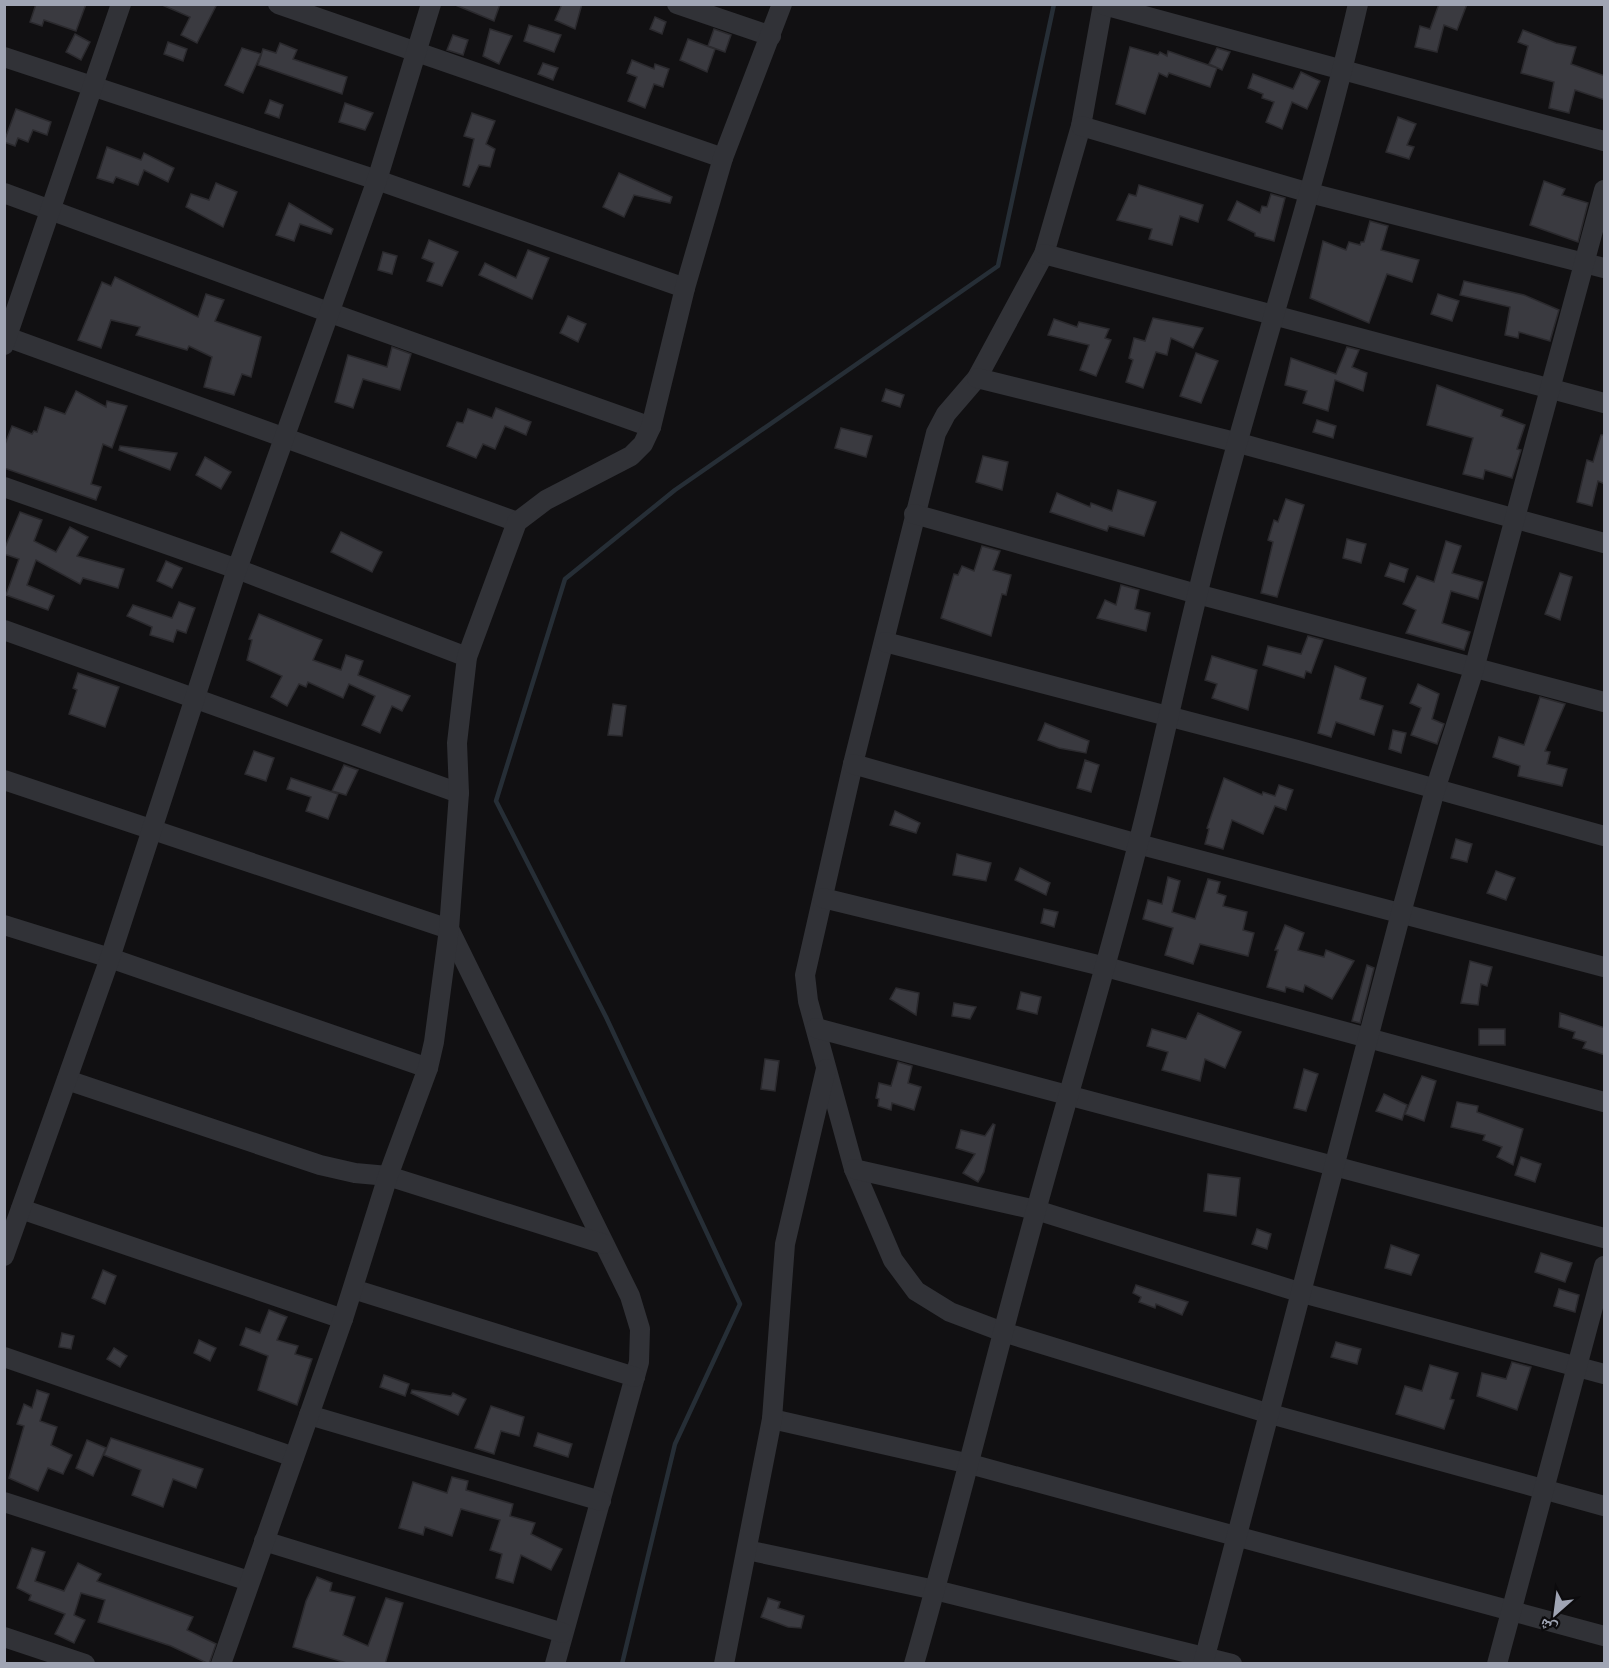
<svg xmlns="http://www.w3.org/2000/svg" width="1609" height="1668" font-family="Cabin,'Noto Naskh Arabic',sans-serif">
	<style>
		.lines { fill: none; stroke-linecap: round; stroke-linejoin: round }
		.stream { stroke: #262e36; stroke-width: 4.5 }
		.building { fill: #3a3a40; stroke: #2b2a2e; stroke-width: 1.5 }
		.minor { stroke: #313237; stroke-width: 20 }
	</style>
	<rect width="100%" height="100%" fill="#111012"/>
	<g class="lines">
		<polyline class="stream" points="622,1664 675,1444 740,1304 606,1017 496,801 565,579 675,490 998,266 1054,4"/>
	</g>
	<g class="building">
		<polygon points="36,4 86,4 76,31 44,20 42,26 30,22"/>
		<polygon points="160,4 217,4 197,43 181,35 190,17"/>
		<polygon points="453,4 500,4 494,21"/>
		<polygon points="562,4 582,4 575,29 555,20"/>
		<polygon points="1439,4 1467,4 1457,30 1444,25 1437,52 1415,47 1420,26 1430,29"/>
		<polygon points="655,17 666,22 662,34 650,29"/>
		<polygon points="529,25 561,35 554,52 524,41"/>
		<polygon points="490,29 512,36 499,64 483,56"/>
		<polygon points="714,29 731,35 725,52 708,46"/>
		<polygon points="1523,30 1556,43 1576,47 1571,64 1605,76 1605,100 1575,90 1569,113 1549,108 1554,82 1521,73 1528,46 1518,42"/>
		<polygon points="75,34 90,42 81,60 66,52"/>
		<polygon points="453,35 468,40 463,55 447,50"/>
		<polygon points="688,39 715,49 707,72 680,60"/>
		<polygon points="168,42 187,49 183,61 164,54"/>
		<polygon points="280,43 297,50 293,59 347,77 342,94 258,65 263,49 276,53"/>
		<polygon points="1130,47 1158,55 1160,52 1167,56 1168,51 1217,68 1210,87 1169,73 1167,77 1159,73 1145,114 1116,104"/>
		<polygon points="242,48 261,54 243,93 225,85"/>
		<polygon points="1217,48 1230,52 1222,70 1209,64"/>
		<polygon points="632,60 654,69 655,64 669,69 663,87 654,84 645,108 628,101 637,77 627,73"/>
		<polygon points="543,63 558,68 553,80 538,74"/>
		<polygon points="1301,72 1320,81 1307,109 1292,102 1282,129 1266,122 1274,102 1262,98 1263,94 1248,88 1253,74 1293,89"/>
		<polygon points="270,100 283,105 279,118 265,113"/>
		<polygon points="345,103 373,113 365,130 339,122"/>
		<polygon points="16,109 51,122 47,135 33,130 28,142 18,138 15,146 4,142"/>
		<polygon points="472,113 495,121 486,144 495,149 490,167 479,165 469,187 463,185 474,139 464,136"/>
		<polygon points="1398,117 1416,124 1407,145 1414,147 1409,159 1386,152"/>
		<polygon points="107,147 141,160 144,153 174,168 168,182 144,170 138,185 116,177 113,183 97,178"/>
		<polygon points="619,173 672,197 670,203 634,195 624,217 603,207"/>
		<polygon points="1544,181 1565,189 1562,195 1588,203 1578,242 1530,225"/>
		<polygon points="216,183 237,192 223,227 186,207 191,194 209,200"/>
		<polygon points="1139,185 1203,205 1198,222 1180,216 1172,245 1149,239 1152,229 1117,220 1129,194 1136,196"/>
		<polygon points="1271,194 1285,198 1274,241 1255,236 1255,233 1228,220 1237,201 1260,213 1262,206 1267,207"/>
		<polygon points="289,203 333,229 331,234 300,224 294,241 276,235"/>
		<polygon points="1370,221 1388,226 1381,250 1419,260 1412,282 1387,274 1369,323 1310,298 1323,241 1346,250 1349,242 1360,245 1361,242 1364,242"/>
		<polygon points="429,240 458,252 442,286 427,281 434,263 422,258"/>
		<polygon points="528,250 549,258 532,299 479,275 485,263 516,278"/>
		<polygon points="383,252 397,256 392,274 378,270"/>
		<polygon points="115,277 198,317 206,294 224,300 215,321 261,337 251,377 242,374 234,395 204,387 212,357 189,346 187,350 136,335 140,327 111,320 101,348 78,340 102,282 111,286"/>
		<polygon points="1464,281 1524,295 1559,310 1550,341 1519,332 1518,338 1505,335 1510,307 1460,295"/>
		<polygon points="1438,294 1459,301 1452,321 1431,314"/>
		<polygon points="568,316 586,324 578,342 560,333"/>
		<polygon points="1153,318 1203,328 1193,348 1171,338 1167,355 1156,352 1143,388 1126,382 1133,360 1129,358 1134,338 1145,341"/>
		<polygon points="1054,319 1077,327 1079,322 1109,329 1105,338 1111,340 1096,376 1080,370 1089,345 1048,335"/>
		<polygon points="392,347 411,354 400,390 363,379 353,408 335,402 348,355 387,367"/>
		<polygon points="1347,347 1359,350 1352,367 1367,373 1363,391 1335,380 1328,411 1303,403 1307,391 1285,385 1291,358 1336,374"/>
		<polygon points="1196,353 1218,361 1201,403 1180,396"/>
		<polygon points="1437,385 1503,410 1501,416 1525,425 1517,449 1521,450 1512,478 1485,470 1483,479 1463,474 1473,438 1427,425"/>
		<polygon points="886,389 904,395 900,407 882,401"/>
		<polygon points="76,391 106,407 107,401 127,406 112,448 103,444 91,484 101,487 96,500 4,468 4,447 12,426 32,434 34,431 37,432 45,407 65,414"/>
		<polygon points="496,408 531,422 526,435 505,426 495,449 483,444 476,458 447,446 457,422 463,423 468,409 492,418"/>
		<polygon points="1317,420 1336,426 1333,438 1313,432"/>
		<polygon points="841,428 872,436 866,457 835,448"/>
		<polygon points="1601,435 1605,435 1605,484 1598,481 1592,506 1577,502 1587,460 1593,462"/>
		<polygon points="120,446 177,453 170,470 119,450"/>
		<polygon points="983,456 1008,462 1002,490 976,482"/>
		<polygon points="205,457 231,472 221,489 196,475"/>
		<polygon points="1118,490 1156,502 1144,536 1109,526 1107,531 1050,512 1057,493 1090,507 1091,503 1112,511"/>
		<polygon points="1286,499 1304,505 1277,597 1261,593 1273,542 1268,540 1274,520 1278,522"/>
		<polygon points="20,512 42,520 34,541 56,552 70,527 88,537 77,556 124,569 118,588 83,578 80,584 36,560 27,585 54,596 48,610 6,595 19,559 4,554 4,550"/>
		<polygon points="341,532 382,552 372,572 331,552"/>
		<polygon points="1347,539 1366,544 1361,563 1343,558"/>
		<polygon points="1446,541 1461,546 1452,573 1483,582 1478,599 1451,591 1442,623 1470,632 1464,650 1406,633 1416,610 1403,604 1417,576 1434,582"/>
		<polygon points="982,546 1000,551 993,570 1011,575 1006,595 1002,594 991,636 941,618 954,574 958,575 962,566 974,571"/>
		<polygon points="166,561 182,568 172,588 157,581"/>
		<polygon points="1390,563 1408,569 1404,582 1385,576"/>
		<polygon points="1560,573 1572,577 1560,620 1545,614"/>
		<polygon points="1121,585 1139,590 1135,609 1150,613 1146,631 1097,618 1105,600 1116,605"/>
		<polygon points="179,602 195,608 186,633 177,630 173,642 150,635 152,627 127,616 133,605 172,618"/>
		<polygon points="259,614 322,640 313,660 341,670 346,655 363,661 358,675 410,696 402,711 392,706 380,733 362,725 375,696 349,684 343,698 308,682 306,687 299,684 287,706 271,697 282,676 247,660 252,640 249,639"/>
		<polygon points="1308,636 1323,640 1311,673 1306,671 1304,678 1263,665 1268,646 1301,654"/>
		<polygon points="1212,656 1257,670 1248,710 1212,698 1217,684 1205,680"/>
		<polygon points="1335,666 1366,678 1360,699 1383,706 1374,735 1336,722 1331,737 1318,733"/>
		<polygon points="78,673 119,687 105,727 69,714 77,690 73,688"/>
		<polygon points="1418,684 1439,694 1432,719 1444,724 1437,744 1411,735 1421,708 1410,703"/>
		<polygon points="1540,697 1565,704 1545,751 1550,752 1547,764 1567,769 1562,786 1518,776 1520,766 1493,757 1499,737 1524,745"/>
		<polygon points="613,704 626,706 622,736 608,735"/>
		<polygon points="1045,723 1089,741 1086,753 1059,748 1038,740"/>
		<polygon points="1393,730 1406,733 1401,753 1389,749"/>
		<polygon points="254,751 274,758 266,781 245,774"/>
		<polygon points="1085,760 1099,765 1091,792 1077,788"/>
		<polygon points="344,765 358,770 346,795 332,791"/>
		<polygon points="291,778 338,794 328,819 306,811 311,797 287,789"/>
		<polygon points="1224,778 1262,795 1263,792 1275,796 1279,785 1293,790 1286,810 1275,806 1263,834 1232,820 1223,849 1205,844 1209,829 1207,828"/>
		<polygon points="895,811 920,823 916,833 890,825"/>
		<polygon points="1456,839 1472,844 1467,862 1451,858"/>
		<polygon points="957,854 991,863 986,881 953,875"/>
		<polygon points="1020,868 1050,883 1046,895 1015,880"/>
		<polygon points="1496,871 1515,878 1506,900 1487,893"/>
		<polygon points="1168,877 1180,881 1172,912 1195,919 1208,879 1220,882 1217,893 1226,896 1223,906 1247,912 1243,930 1254,933 1248,956 1200,944 1193,964 1165,955 1173,928 1143,919 1148,900 1162,904"/>
		<polygon points="1044,909 1058,912 1054,927 1041,923"/>
		<polygon points="1285,925 1304,933 1298,950 1324,957 1326,950 1354,961 1332,999 1305,985 1303,992 1286,987 1285,992 1267,987 1278,950 1275,950"/>
		<polygon points="1470,961 1492,967 1487,986 1481,984 1478,1005 1461,1003"/>
		<polygon points="1367,965 1374,968 1360,1023 1352,1021"/>
		<polygon points="896,988 919,993 916,1015 890,999"/>
		<polygon points="1021,992 1041,997 1037,1014 1017,1009"/>
		<polygon points="954,1003 976,1007 970,1019 952,1016"/>
		<polygon points="1198,1013 1241,1032 1225,1068 1205,1059 1200,1081 1162,1070 1168,1052 1147,1046 1152,1029 1186,1039"/>
		<polygon points="1560,1013 1605,1028 1605,1055 1583,1048 1586,1042 1573,1038 1575,1032 1559,1027"/>
		<rect x="1479" y="1029" width="26" height="16"/>
		<polygon points="765,1059 779,1061 775,1091 761,1089"/>
		<polygon points="898,1062 912,1066 908,1083 921,1087 914,1110 892,1103 891,1110 878,1106 879,1099 876,1098 879,1083 891,1086"/>
		<polygon points="1304,1069 1318,1074 1306,1111 1294,1108"/>
		<polygon points="1422,1076 1436,1081 1424,1121 1405,1114"/>
		<polygon points="1384,1094 1407,1105 1402,1120 1376,1111"/>
		<polygon points="1457,1102 1478,1106 1477,1112 1523,1129 1513,1165 1497,1157 1502,1147 1483,1140 1485,1135 1451,1127"/>
		<polygon points="993,1124 995,1125 984,1172 978,1182 963,1173 975,1154 956,1148 961,1130 985,1136"/>
		<polygon points="1521,1157 1541,1164 1535,1182 1515,1175"/>
		<polygon points="1208,1174 1240,1178 1236,1216 1204,1211"/>
		<polygon points="1257,1229 1271,1234 1267,1249 1252,1244"/>
		<polygon points="1391,1245 1419,1255 1411,1275 1385,1268"/>
		<polygon points="1541,1253 1572,1263 1565,1282 1535,1272"/>
		<polygon points="103,1270 116,1276 105,1304 92,1298"/>
		<polygon points="1136,1285 1188,1302 1182,1315 1156,1304 1155,1308 1139,1302 1141,1297 1133,1293"/>
		<polygon points="1559,1289 1579,1295 1575,1312 1554,1306"/>
		<polygon points="269,1310 287,1317 277,1340 298,1346 295,1354 312,1359 297,1405 258,1390 268,1356 240,1345 246,1328 260,1333"/>
		<polygon points="62,1333 74,1336 71,1349 59,1347"/>
		<polygon points="199,1340 216,1348 210,1361 194,1353"/>
		<polygon points="1336,1342 1361,1349 1357,1364 1331,1357"/>
		<polygon points="114,1348 127,1356 120,1367 107,1359"/>
		<polygon points="1512,1362 1531,1367 1517,1410 1477,1396 1482,1373 1506,1379"/>
		<polygon points="1430,1365 1458,1373 1450,1399 1454,1400 1444,1429 1396,1414 1405,1386 1422,1391"/>
		<polygon points="384,1375 409,1384 405,1396 380,1387"/>
		<polygon points="37,1390 49,1394 40,1421 57,1427 51,1445 72,1455 63,1474 48,1468 38,1491 9,1478 24,1426 17,1424 24,1404 32,1408"/>
		<polygon points="412,1390 451,1396 453,1393 466,1399 458,1415 411,1393"/>
		<polygon points="491,1406 524,1417 519,1436 501,1431 494,1454 475,1448"/>
		<polygon points="538,1433 572,1444 568,1457 534,1446"/>
		<polygon points="111,1438 203,1469 196,1488 173,1479 163,1507 132,1495 141,1470 104,1455"/>
		<polygon points="87,1440 106,1448 93,1476 76,1468"/>
		<polygon points="452,1477 468,1481 466,1490 513,1504 510,1516 535,1523 531,1534 562,1549 551,1570 521,1555 513,1583 496,1578 502,1554 490,1550 500,1520 461,1509 452,1536 425,1527 423,1535 399,1528 413,1482 447,1493"/>
		<polygon points="32,1548 45,1552 35,1581 64,1591 78,1563 101,1574 97,1581 193,1617 187,1630 216,1644 209,1664 171,1646 98,1622 105,1600 81,1593 74,1615 85,1620 74,1643 55,1634 65,1614 29,1600 31,1595 17,1588"/>
		<polygon points="317,1577 332,1583 330,1591 355,1597 343,1635 368,1646 386,1598 403,1603 385,1664 350,1664 293,1647 306,1601"/>
		<polygon points="768,1598 780,1602 778,1608 804,1616 801,1628 788,1627 761,1617"/>
	</g>
	<g class="lines">
		<g class="minor">
			<polyline points="278,4 723,158"/>
			<polyline points="677,4 771,36"/>
			<polyline points="1103,4 1081,126 1044,254 977,378 946,414 936,433 853,764 805,975 808,1001 854,1169 893,1260 916,1291 950,1312 1003,1332 1267,1413 1604,1506"/>
			<polyline points="1104,5 1604,141"/>
			<polyline points="4,57 377,180 685,288"/>
			<polyline points="1081,126 1310,193 1604,268"/>
			<polyline points="4,193 328,312 651,427"/>
			<polyline points="1044,254 1604,403"/>
			<polyline points="4,336 517,522"/>
			<polyline points="4,345 121,4"/>
			<polyline points="977,378 1239,443 1604,543"/>
			<polyline points="4,487 237,569 467,657"/>
			<polyline points="914,514 1197,594 1604,702"/>
			<polyline points="4,630 459,793"/>
			<polyline points="885,642 1297,750 1604,836"/>
			<polyline points="853,764 1138,844 1604,967"/>
			<polyline points="4,780 449,929 630,1296 640,1329 639,1362 555,1664"/>
			<polyline points="823,898 1106,967 1604,1102"/>
			<polyline points="4,925 110,958 428,1068"/>
			<polyline points="816,1028 1604,1238"/>
			<polyline points="67,1080 320,1165 355,1173 388,1176 604,1244"/>
			<polyline points="854,1169 1036,1210 1299,1292 1604,1374"/>
			<polyline points="21,1209 343,1319"/>
			<polyline points="4,1256 110,958 237,569 377,180 431,4"/>
			<polyline points="353,1289 635,1377"/>
			<polyline points="4,1357 294,1457"/>
			<polyline points="309,1415 601,1501"/>
			<polyline points="772,1419 970,1464 1604,1636"/>
			<polyline points="4,1502 249,1581"/>
			<polyline points="264,1541 563,1633"/>
			<polyline points="747,1550 935,1590 1232,1664"/>
			<polyline points="4,1637 85,1664"/>
			<polyline points="221,1664 343,1319 388,1176 428,1068 434,1042 449,929 459,793 457,743 467,657 517,522 546,500 631,456 643,444 651,427 685,288 723,158 782,4"/>
			<polyline points="724,1664 772,1419 785,1244 826,1069"/>
			<path d="M914,1664C954,1525 988,1386 1026,1247C1062,1113 1103,981 1137,848C1159,764 1176,680 1197,596C1245,397 1312,204 1358,4"/>
			<polyline points="1203,1664 1401,913 1435,790 1474,669 1604,190"/>
			<polyline points="1497,1664 1604,1266"/>
		</g>
	</g>
	<rect width="1609" height="1668" fill="none" stroke="#a0a5b4" stroke-width="12"/>
	<g transform="translate(1555 1614) rotate(208)" stroke="#0c0b0d" stroke-width="4.5" paint-order="stroke">
	<path d="M0-4.5L10 22L0 15L-10 22Z" fill="#a0a5b4"/>
	<text y="-9" font-size="16" font-weight="bold" text-anchor="middle" fill="#a0a5b4">ش</text>
	</g>
</svg>
